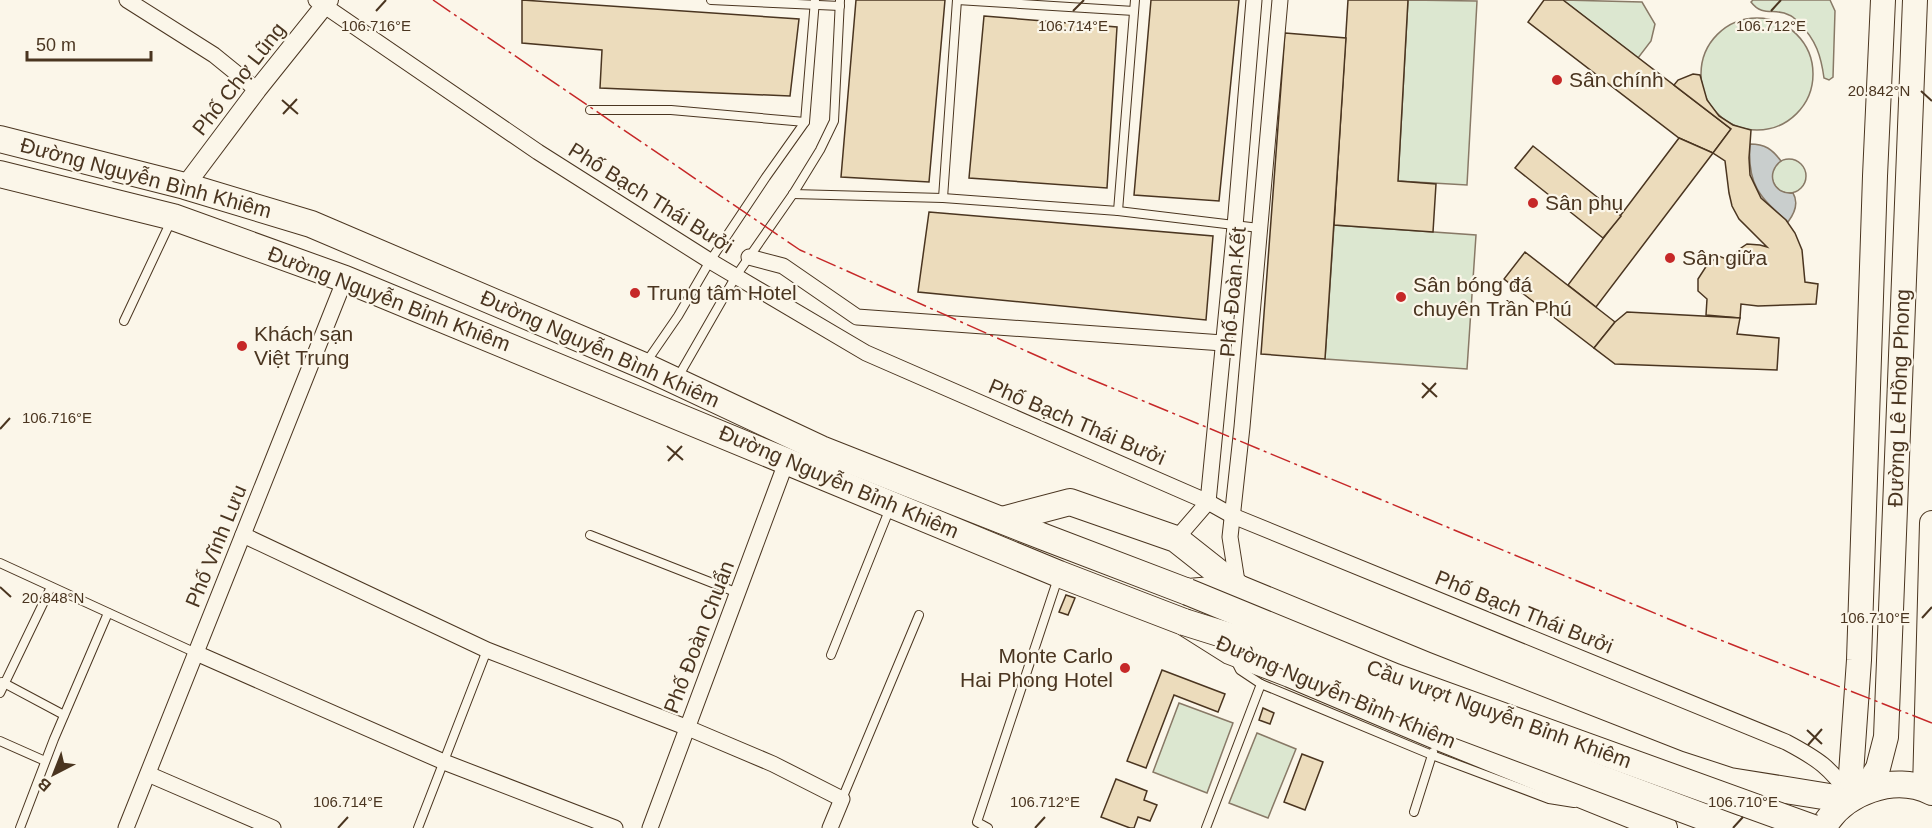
<svg xmlns="http://www.w3.org/2000/svg" width="1932" height="828" font-family="Arial,sans-serif">
	<style>
		.green { fill: #dce7d0; stroke: #887966; stroke-width: 1.5 }
		.water { fill: #c9cecd; stroke: #887966; stroke-width: 1.5 }
		.building { fill: #ecdcbc; stroke: #4a3520; stroke-width: 1.5 }
		.lines { fill: none; stroke-linecap: round; stroke-linejoin: round }
		.service-casing { stroke: #4a3520; stroke-width: 10 }
		.minor-casing { stroke: #4a3520; stroke-width: 17 }
		.tertiary-casing { stroke: #4a3520; stroke-width: 20 }
		.primary-casing { stroke: #4a3520; stroke-width: 26 }
		.trunk-casing { stroke: #4a3520; stroke-width: 28 }
		.service { stroke: #fbf6e9; stroke-width: 8 }
		.minor { stroke: #fbf6e9; stroke-width: 15 }
		.tertiary { stroke: #fbf6e9; stroke-width: 18 }
		.primary { stroke: #fbf6e9; stroke-width: 24 }
		.trunk { stroke: #fbf6e9; stroke-width: 26 }
		.trunk-bridge-casing { stroke: #4a3520; stroke-width: 28; stroke-linecap: butt }
		.trunk-bridge { stroke: #fbf6e9; stroke-width: 26 }
		.power { stroke: #c62828; stroke-width: 1.5; stroke-dasharray: 21 4.5 3 4.5; stroke-linecap: butt }
		.ticks { fill: none; stroke: #4a3520; stroke-width: 2 }
		.poi-dot { fill: #c62828; stroke: #fbf6e9; stroke-width: 2 }
		.labels { text-anchor: middle; stroke-width: 4.5; stroke-linejoin: round; paint-order: stroke }
		.street-label { font-size: 21px; fill: #4a3520; stroke: #fbf6e9 }
		.poi-label { font-size: 21px; fill: #4a3520; stroke: #fbf6e9; text-anchor: start }
		.ticks-label { font-size: 15px; text-anchor: middle; fill: #4a3520; stroke: #fbf6e9; stroke-width: 4.5; stroke-linejoin: round; paint-order: stroke }
	</style>
	<rect width="100%" height="100%" fill="#fbf6e9"/>
	<g class="green">
		<polygon points="1408,0 1477,1 1467,185 1398,181"/>
		<polygon points="1563,0 1642,2 1655,24 1651,41 1638,58"/>
		<path d="M1753,0H1830L1835,11L1833,77L1829,80L1824,78C1821,56 1816,40 1800,24C1797,21 1793,16 1789,15C1775,7 1763,18 1751,2Z"/>
		<circle cx="1757" cy="74" r="56"/>
		<circle cx="1789" cy="176" r="17"/>
		<polygon points="1334,225 1476,235 1467,369 1325,359"/>
		<polygon points="1179,703 1233,723 1207,793 1153,772"/>
		<polygon points="1257,733 1296,749 1268,818 1229,803"/>
	</g>
	<path class="water" d="M1750,144C1765,144 1772,149 1781,161C1765,173 1773,195 1793,193C1799,203 1794,214 1788,222C1759,197 1747,184 1750,144Z"/>
	<g class="building">
		<polygon points="522,0 799,19 790,96 600,88 602,50 522,43"/>
		<polygon points="856,0 945,0 929,182 841,177"/>
		<polygon points="1151,0 1239,0 1219,201 1134,195"/>
		<polygon points="1348,0 1408,0 1398,181 1436,184 1433,232 1334,225"/>
		<polygon points="1544,0 1563,0 1731,129 1713,153 1679,138 1528,22"/>
		<polygon points="984,16 1117,27 1107,188 969,178"/>
		<polygon points="1285,33 1346,38 1325,359 1261,354"/>
		<polygon points="1693,74 1700,75 1707,100 1719,116 1733,125 1751,130 1749,158 1750,175 1761,198 1786,220 1795,233 1802,250 1805,282 1818,284 1816,304 1758,306 1741,304 1740,318 1706,315 1707,299 1698,291 1698,279 1707,265 1719,256 1731,261 1738,250 1747,244 1760,245 1767,247 1739,219 1732,206 1729,193 1725,161 1713,153 1731,129 1674,85 1678,80"/>
		<polygon points="1679,138 1713,153 1596,307 1568,285"/>
		<polygon points="1533,146 1621,216 1603,238 1515,168"/>
		<polygon points="929,212 1213,236 1206,320 918,292"/>
		<polygon points="1525,252 1615,322 1594,348 1504,279"/>
		<polygon points="1627,312 1740,318 1737,334 1779,338 1777,370 1615,364 1594,348 1615,322"/>
		<polygon points="1066,595 1075,598 1068,615 1059,612"/>
		<polygon points="1162,670 1225,694 1218,712 1174,695 1146,768 1127,761"/>
		<polygon points="1263,708 1274,713 1270,724 1259,720"/>
		<polygon points="1302,754 1323,762 1305,810 1284,802"/>
		<polygon points="1116,779 1147,791 1144,800 1157,805 1150,821 1138,817 1134,828 1130,828 1101,817"/>
	</g>
	<g class="lines">
		<g class="service-casing">
			<g id="service">
				<polyline points="711,0 840,6"/>
				<polyline points="957,0 1134,11"/>
				<polyline points="590,110 671,110 805,122"/>
				<polyline points="793,194 943,198 1118,211 1259,228"/>
				<polyline points="943,198 957,0"/>
				<polyline points="1118,211 1135,0"/>
				<polyline points="124,321 171,221"/>
				<polyline points="647,361 678,316 710,261 766,177 805,122 815,0"/>
				<polyline points="678,377 736,276 793,194 820,150 834,121 840,0"/>
				<polyline points="590,535 738,593"/>
				<polyline points="0,563 196,653"/>
				<polyline points="831,655 890,508"/>
				<polyline points="1235,660 1240,670 1261,684 1300,700 1432,755 1549,799 1574,803"/>
				<polyline points="2,682 64,715"/>
				<polyline points="0,693 51,587"/>
				<polyline points="0,741 45,761"/>
				<polyline points="842,799 919,615"/>
				<polyline points="1414,812 1433,752"/>
				<polyline points="20,828 54,739 108,613"/>
				<polyline points="418,828 487,650"/>
				<polyline points="988,828 977,822 1058,578"/>
				<polyline points="1206,828 1261,684"/>
			</g>
		</g>
		<g class="minor-casing">
			<g id="minor">
				<polyline points="127,0 214,55 257,90"/>
				<path d="M316,0L538,152L710,261L866,353L1208,502L1233,516L1786,742C1818,759 1830,767 1851,797"/>
				<polyline points="749,257 783,266 857,317 1223,343"/>
				<polyline points="243,535 487,650 688,728 773,764 842,799 830,828"/>
				<polyline points="1176,539 1208,502 1235,226 1254,0"/>
				<polyline points="1238,588 1230,537 1242,427 1280,0"/>
				<polyline points="196,653 444,762 615,828"/>
				<polyline points="148,774 273,828"/>
				<polyline points="126,828 345,279"/>
				<polyline points="650,828 787,460"/>
			</g>
		</g>
		<g class="tertiary-casing">
			<polyline id="tertiary" points="185,186 257,90 329,0"/>
		</g>
		<g class="primary-casing">
			<g id="primary">
				<polyline points="1925,789 1932,523"/>
				<polyline points="1863,792 1878,768 1886,737 1915,0"/>
				<polyline points="1855,795 1851,774 1859,660 1875,176 1883,0"/>
			</g>
		</g>
		<g class="trunk-casing">
			<g id="trunk">
				<polyline points="0,139 185,186 311,224 644,366 821,449 1044,537 1188,592 1238,588 1425,665 1678,764 1730,781 1848,800"/>
				<polyline points="0,174 173,217 345,279 1059,574 1184,622 1230,651 1290,674 1439,737 1664,828"/>
				<polyline points="1002,520 1070,502 1176,539 1238,588"/>
				<path d="M1823,828C1843,792 1894,773 1932,792"/>
			</g>
		</g>
		<use href="#service" class="service"/>
		<use href="#minor" class="minor"/>
		<use href="#tertiary" class="tertiary"/>
		<use href="#primary" class="primary"/>
		<use href="#trunk" class="trunk"/>
		<g class="trunk-bridge-casing">
			<g id="trunk-bridge">
				<polyline points="1188,592 1395,677 1813,828"/>
				<polyline points="1184,622 1267,648 1389,699 1733,828"/>
			</g>
		</g>
		<use href="#trunk-bridge" class="trunk-bridge"/>
		<polyline class="power" points="433,0 800,250 1071,371 1705,634 1932,723"/>
	</g>
	<path class="ticks" d="M376,11L386,0M1073,11L1084,0M1771,11L1781,0M1921,91L1932,101M282,100L298,114M283,114L297,99M1422,383L1437,397M1422,398L1436,383M0,429L10,418M667,446L683,460M668,461L682,446M0,587L11,597M1922,618L1932,607M1807,730L1822,744M1808,745L1822,729M338,828L348,817M1035,828L1045,817M1733,828L1743,817"/>
	<g class="poi-dot">
		<circle cx="1557" cy="80" r="6"/>
		<circle cx="1533" cy="203" r="6"/>
		<circle cx="1670" cy="258" r="6"/>
		<circle cx="635" cy="293" r="6"/>
		<circle cx="1401" cy="297" r="6"/>
		<circle cx="242" cy="346" r="6"/>
		<circle cx="1125" cy="668" r="6"/>
	</g>
	<g class="labels">
		<g class="street-label">
			<text transform="translate(239 79) rotate(-52)" y="7">Phố Chợ Lũng</text>
			<text transform="translate(146 178) rotate(15)" y="7">Đường Nguyễn Bình Khiêm</text>
			<text transform="translate(651 198) rotate(32)" y="7">Phố Bạch Thái Bưởi</text>
			<text transform="translate(1233 292) rotate(-85)" y="7">Phố Đoàn Kết</text>
			<text transform="translate(389 299) rotate(21)" y="7">Đường Nguyễn Bỉnh Khiêm</text>
			<text transform="translate(600 349) rotate(24)" y="7">Đường Nguyễn Bình Khiêm</text>
			<text transform="translate(1899 398) rotate(-88)" y="7">Đường Lê Hồng Phong</text>
			<text transform="translate(1077 422) rotate(23)" y="7">Phố Bạch Thái Bưởi</text>
			<text transform="translate(839 482) rotate(23)" y="7">Đường Nguyễn Bỉnh Khiêm</text>
			<text transform="translate(216 546) rotate(-68)" y="7">Phố Vĩnh Lưu</text>
			<text transform="translate(1524 612) rotate(22)" y="7">Phố Bạch Thái Bưởi</text>
			<text transform="translate(699 637) rotate(-69)" y="7">Phố Đoàn Chuẩn</text>
			<text transform="translate(1336 692) rotate(23)" y="7">Đường Nguyễn Bỉnh Khiêm</text>
			<text transform="translate(1499 714) rotate(20)" y="7">Cầu vượt Nguyễn Bỉnh Khiêm</text>
		</g>
		<g class="poi-label">
			<text x="1569" y="87">Sân chính</text>
			<text x="1545" y="210">Sân phụ</text>
			<text x="1682" y="265">Sân giữa</text>
			<text x="1413" y="292">Sân bóng đá<tspan x="1413" dy="24">chuyên Trần Phú</tspan></text>
			<text x="647" y="300">Trung tâm Hotel</text>
			<text x="254" y="341">Khách sạn<tspan x="254" dy="24">Việt Trung</tspan></text>
			<text x="1113" y="663" text-anchor="end">Monte Carlo<tspan x="1113" dy="24">Hai Phong Hotel</tspan></text>
		</g>
	</g>
	<g class="ticks-label">
		<text x="376" y="31">106.716°E</text>
		<text x="1073" y="31">106.714°E</text>
		<text x="1771" y="31">106.712°E</text>
		<text x="1879" y="96">20.842°N</text>
		<text x="57" y="423">106.716°E</text>
		<text x="53" y="603">20.848°N</text>
		<text x="1875" y="623">106.710°E</text>
		<text x="348" y="807">106.714°E</text>
		<text x="1045" y="807">106.712°E</text>
		<text x="1743" y="807">106.710°E</text>
	</g>
	<g transform="translate(54 774) rotate(222)" stroke="#fbf6e9" stroke-width="4.5" paint-order="stroke">
	<path d="M0-4.5L10 22L0 15L-10 22Z" fill="#4a3520"/>
	<text y="-9" font-size="16" font-weight="bold" text-anchor="middle" fill="#4a3520">B</text>
	</g>
	<path d="M27 51v9h124v-9" fill="none" stroke="#4a3520" stroke-width="3"/>
	<text x="36" y="51" font-size="18" fill="#4a3520" stroke="#fbf6e9" stroke-width="4.5" paint-order="stroke">50 m</text>
</svg>
